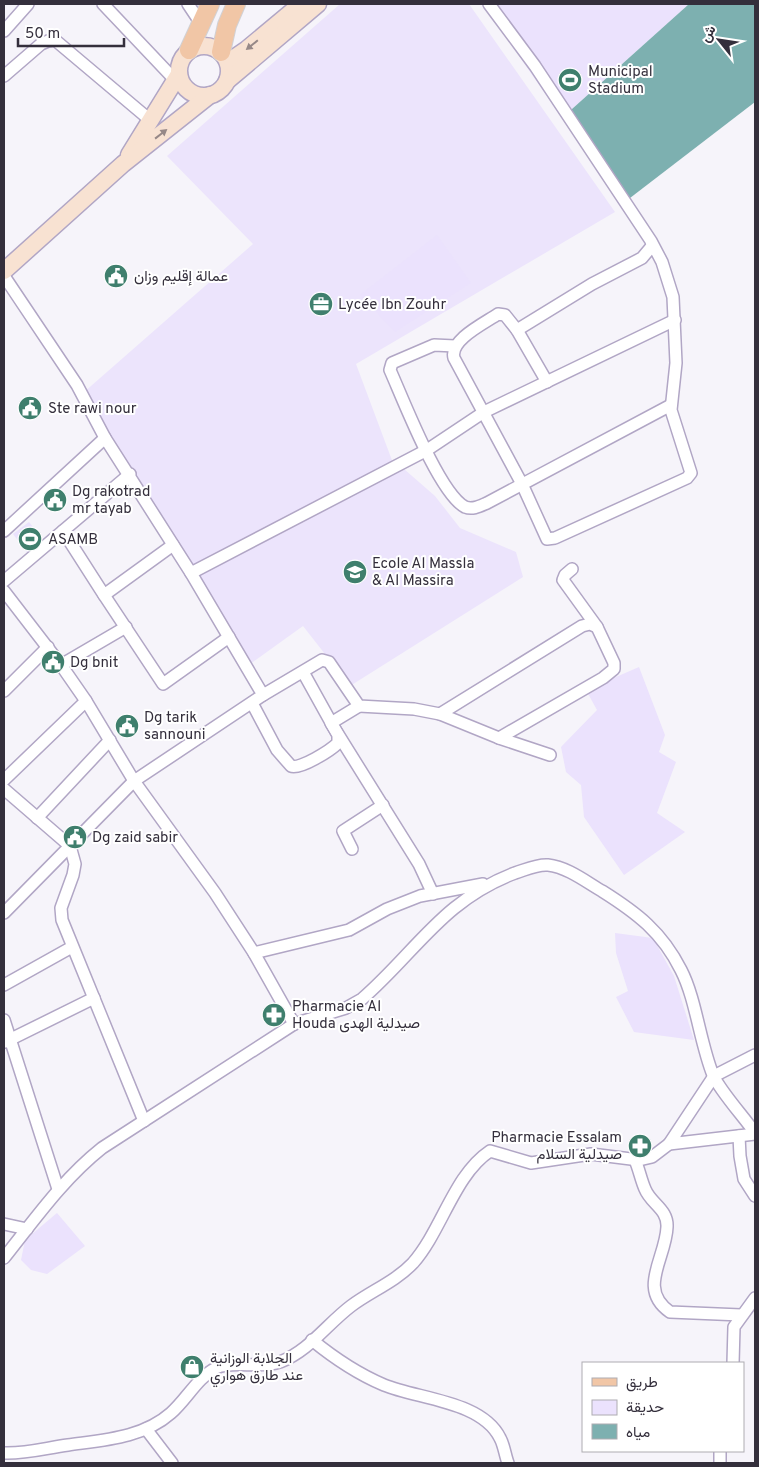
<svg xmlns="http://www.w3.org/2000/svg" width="759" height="1467" font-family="Overpass,Vazirmatn,sans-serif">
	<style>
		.built { fill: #ece4fc }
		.green { fill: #ebe2fd }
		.water { fill: #7db0b0 }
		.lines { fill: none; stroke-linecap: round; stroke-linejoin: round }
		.minor-casing { stroke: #b1a6c5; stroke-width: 14 }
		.secondary-casing { stroke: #b1a6c5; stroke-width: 19 }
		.primary-casing { stroke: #d2d1d4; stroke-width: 20 }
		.minor { stroke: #fff; stroke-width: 11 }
		.secondary { stroke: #f8e2d2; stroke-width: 16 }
		.primary { stroke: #f1c6a6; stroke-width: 18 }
		.oneway { fill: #968887 }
		.labels { text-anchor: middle; stroke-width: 4; stroke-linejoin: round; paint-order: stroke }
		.poi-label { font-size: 15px; fill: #342f3c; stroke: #fff; text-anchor: start }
	</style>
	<rect width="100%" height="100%" fill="#f6f4fa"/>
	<polygon class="built" points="340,4 469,4 615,212 356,364 393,463 396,462 435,496 460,528 516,552 523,577 350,686 303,626 246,667 83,393 253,244 167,156"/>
	<g class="green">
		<polygon points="483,4 689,4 562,118"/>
		<polygon points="437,235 471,283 395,332 360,295"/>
		<polygon points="29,522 46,544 30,556 13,534"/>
		<polygon points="639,667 665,735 659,752 676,762 657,813 685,832 624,875 584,817 581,785 566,772 561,747 597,710 586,690"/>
		<polygon points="615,933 653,938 674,976 694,1040 634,1032 616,997 628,991 616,953"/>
		<polygon points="57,1213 85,1246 47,1274 31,1270 21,1260 25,1240"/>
	</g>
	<polygon class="water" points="689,4 755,4 755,102 630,198 585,152 562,118"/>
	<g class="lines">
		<g class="minor-casing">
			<g id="minor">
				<polyline points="103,4 175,80"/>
				<polyline points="188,4 200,22"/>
				<path d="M489,4L535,66L651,241L652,246L642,258L592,284L517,330L505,315L498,314C485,323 449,340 454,358L522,484L547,539L555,538L687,478L691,473L671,410L676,363L673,297L662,262L651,241"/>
				<polyline points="4,31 28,4"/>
				<polyline points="4,76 41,44 48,41 55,40 150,120"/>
				<polyline points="4,276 77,385 105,438 191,573 263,695"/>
				<polyline points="517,330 547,382"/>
				<path d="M455,346L434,345L392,363L390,370C403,399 439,493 465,507C473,510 480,506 487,503L671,405"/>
				<polyline points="4,531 105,438"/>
				<polyline points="63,531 104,595 173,545"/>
				<polyline points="572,569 565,575 563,580 597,627"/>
				<polyline points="191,573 427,450 484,412 675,320"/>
				<polyline points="4,581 130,474"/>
				<path d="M4,591L61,665L86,701L134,781L215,893L254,953L294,1024L346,1008L362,999C416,952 443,900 515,873C525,870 537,864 548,865C567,867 585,881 602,891C637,913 662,932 681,970C696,999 700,1043 713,1075C720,1091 744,1117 755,1133"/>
				<polyline points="104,595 163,684 229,637"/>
				<polyline points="61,665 126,627"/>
				<polyline points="4,691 48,647"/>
				<path d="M252,703L277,750L291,766C300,770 331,750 338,743V735L303,672"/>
				<polyline points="359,706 331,723 419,864 433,894"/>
				<polyline points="440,714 582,626 590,624 597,627 614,663 614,669 603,678 499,738"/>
				<polyline points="4,780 86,701"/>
				<polyline points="4,789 70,846 75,864 73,875 61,908 62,920 144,1121"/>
				<polyline points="37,818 110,740"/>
				<polyline points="352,849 343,831 383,805"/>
				<polyline points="4,913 134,781 263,695 322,660 329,662 359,706 414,709 440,714 499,738 550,755"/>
				<polyline points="254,953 349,930 387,909 420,896 483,884"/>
				<polyline points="4,985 72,947"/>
				<polyline points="4,1020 58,1189"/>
				<polyline points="5,1042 94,998"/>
				<polyline points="755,1055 714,1076 669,1144 755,1134"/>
				<polyline points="739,1136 740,1156 744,1179 755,1196"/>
				<path d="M635,1160C639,1169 641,1180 645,1189C651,1204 668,1209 667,1227C666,1258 637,1289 670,1312L741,1315"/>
				<polyline points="4,1224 27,1229"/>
				<path d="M4,1258C35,1219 63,1179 102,1148L294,1024"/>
				<path d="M312,1340C334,1358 358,1374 384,1385C418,1399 482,1401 500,1438C504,1445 505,1455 508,1463"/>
				<polyline points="733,1363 734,1327 755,1298"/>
				<polyline points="146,1429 172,1463"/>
				<polyline points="720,1451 720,1463"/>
				<path d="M4,1453C25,1454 46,1448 68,1445C103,1440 143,1438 171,1413C187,1399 197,1378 216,1368C231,1360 260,1369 280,1362C309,1351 327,1324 351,1306C371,1291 395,1282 413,1263C442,1230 454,1175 490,1151L531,1163L591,1154L639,1160L652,1157L669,1144"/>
			</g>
		</g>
		<g class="secondary-casing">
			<g id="secondary">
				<circle cx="204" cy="71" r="25"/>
				<polyline points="228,62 247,49 301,4"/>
				<polyline points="227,81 318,4"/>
				<polyline points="129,155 179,74"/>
				<polyline points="4,271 123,164 210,95"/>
			</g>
		</g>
		<g class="primary-casing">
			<g id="primary">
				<polyline points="189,50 210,4"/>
				<polyline points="221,52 227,25 236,4"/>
			</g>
		</g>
		<use href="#minor" class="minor"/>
		<use href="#secondary" class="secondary"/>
		<use href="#primary" class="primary"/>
	</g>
	<defs><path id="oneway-solid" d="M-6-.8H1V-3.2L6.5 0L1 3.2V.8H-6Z" transform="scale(1.25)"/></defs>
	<g class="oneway">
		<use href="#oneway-solid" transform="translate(252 45) rotate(141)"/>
		<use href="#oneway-solid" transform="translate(161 134) rotate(-38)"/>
	</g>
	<defs>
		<g id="stadium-disc" transform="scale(1.25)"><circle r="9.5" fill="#3f7f6d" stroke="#fff"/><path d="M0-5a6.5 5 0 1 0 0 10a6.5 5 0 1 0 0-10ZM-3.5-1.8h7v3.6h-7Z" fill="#fff"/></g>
		<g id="civic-disc" transform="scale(1.25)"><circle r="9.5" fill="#3f7f6d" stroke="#fff"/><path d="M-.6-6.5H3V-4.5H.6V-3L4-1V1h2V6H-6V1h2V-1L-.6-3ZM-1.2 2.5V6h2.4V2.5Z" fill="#fff"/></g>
		<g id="office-disc" transform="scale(1.25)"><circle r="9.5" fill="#3f7f6d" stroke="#fff"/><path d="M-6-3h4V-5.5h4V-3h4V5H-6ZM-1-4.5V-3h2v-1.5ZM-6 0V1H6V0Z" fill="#fff"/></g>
		<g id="school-disc" transform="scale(1.25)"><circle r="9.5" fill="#3f7f6d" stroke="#fff"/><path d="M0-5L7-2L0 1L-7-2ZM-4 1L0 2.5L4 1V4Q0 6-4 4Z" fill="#fff"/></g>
		<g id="pharmacy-disc" transform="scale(1.25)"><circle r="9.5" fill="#3f7f6d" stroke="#fff"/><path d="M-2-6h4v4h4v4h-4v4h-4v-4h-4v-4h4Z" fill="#fff"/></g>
		<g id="shop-disc" transform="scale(1.25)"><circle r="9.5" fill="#3f7f6d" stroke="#fff"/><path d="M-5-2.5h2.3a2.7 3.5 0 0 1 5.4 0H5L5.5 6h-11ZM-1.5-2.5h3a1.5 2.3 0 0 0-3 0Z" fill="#fff"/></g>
	</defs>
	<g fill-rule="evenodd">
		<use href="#stadium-disc" x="570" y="80"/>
		<use href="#civic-disc" x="116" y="276"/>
		<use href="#office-disc" x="321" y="304"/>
		<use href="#civic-disc" x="30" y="408"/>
		<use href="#civic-disc" x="55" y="500"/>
		<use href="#stadium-disc" x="30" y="539"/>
		<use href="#school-disc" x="355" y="572"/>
		<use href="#civic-disc" x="53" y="662"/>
		<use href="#civic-disc" x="127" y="726"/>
		<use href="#civic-disc" x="75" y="837"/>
		<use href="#pharmacy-disc" x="274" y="1015"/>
		<use href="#pharmacy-disc" x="640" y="1146"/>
		<use href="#shop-disc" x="192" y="1367"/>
	</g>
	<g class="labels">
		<g class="poi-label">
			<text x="588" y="76">Municipal<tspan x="588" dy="17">Stadium</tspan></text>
			<text x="134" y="281">عمالة إقليم وزان</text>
			<text x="338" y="309">Lycée Ibn Zouhr</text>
			<text x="48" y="413">Ste rawi nour</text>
			<text x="72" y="496">Dg rakotrad<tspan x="72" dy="17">mr tayab</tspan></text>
			<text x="48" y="544">ASAMB</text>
			<text x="372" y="568">Ecole Al Massla<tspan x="372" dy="17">&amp; Al Massira</tspan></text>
			<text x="70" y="667">Dg bnit</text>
			<text x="144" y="722">Dg tarik<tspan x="144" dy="17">sannouni</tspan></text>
			<text x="92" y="842">Dg zaid sabir</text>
			<text x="292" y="1011">Pharmacie Al<tspan x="292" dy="17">Houda صيدلية الهدى</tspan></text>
			<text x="622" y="1142" text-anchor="end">Pharmacie Essalam<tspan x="622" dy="17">صيدلية السلام</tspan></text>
			<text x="210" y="1363">الجلابة الوزانية<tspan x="210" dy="17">عند طارق هواري</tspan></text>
		</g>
	</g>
	<rect width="759" height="1467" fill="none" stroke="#342f3c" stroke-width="10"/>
	<rect x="582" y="1362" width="162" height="90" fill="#ffffff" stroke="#aeacb1"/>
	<rect x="592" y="1378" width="25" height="8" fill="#f1c6a6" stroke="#aeacb1"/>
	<text x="626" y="1387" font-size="15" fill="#342f3c">طريق</text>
	<rect x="592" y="1400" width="25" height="15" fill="#ebe2fd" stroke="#aeacb1"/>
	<text x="626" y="1412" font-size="15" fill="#342f3c">حديقة</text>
	<rect x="592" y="1424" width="25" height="15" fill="#7db0b0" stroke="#aeacb1"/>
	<text x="626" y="1437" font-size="15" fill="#342f3c">مياه</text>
	<g transform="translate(719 40) rotate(300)" stroke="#ffffff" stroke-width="4" paint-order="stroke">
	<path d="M0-4L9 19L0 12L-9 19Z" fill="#342f3c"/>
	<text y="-8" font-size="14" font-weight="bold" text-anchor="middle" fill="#342f3c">ش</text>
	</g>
	<path d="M18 38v8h106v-8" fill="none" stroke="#342f3c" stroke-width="2.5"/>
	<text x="25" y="38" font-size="15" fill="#342f3c" stroke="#ffffff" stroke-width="4" paint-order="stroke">50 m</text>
</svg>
